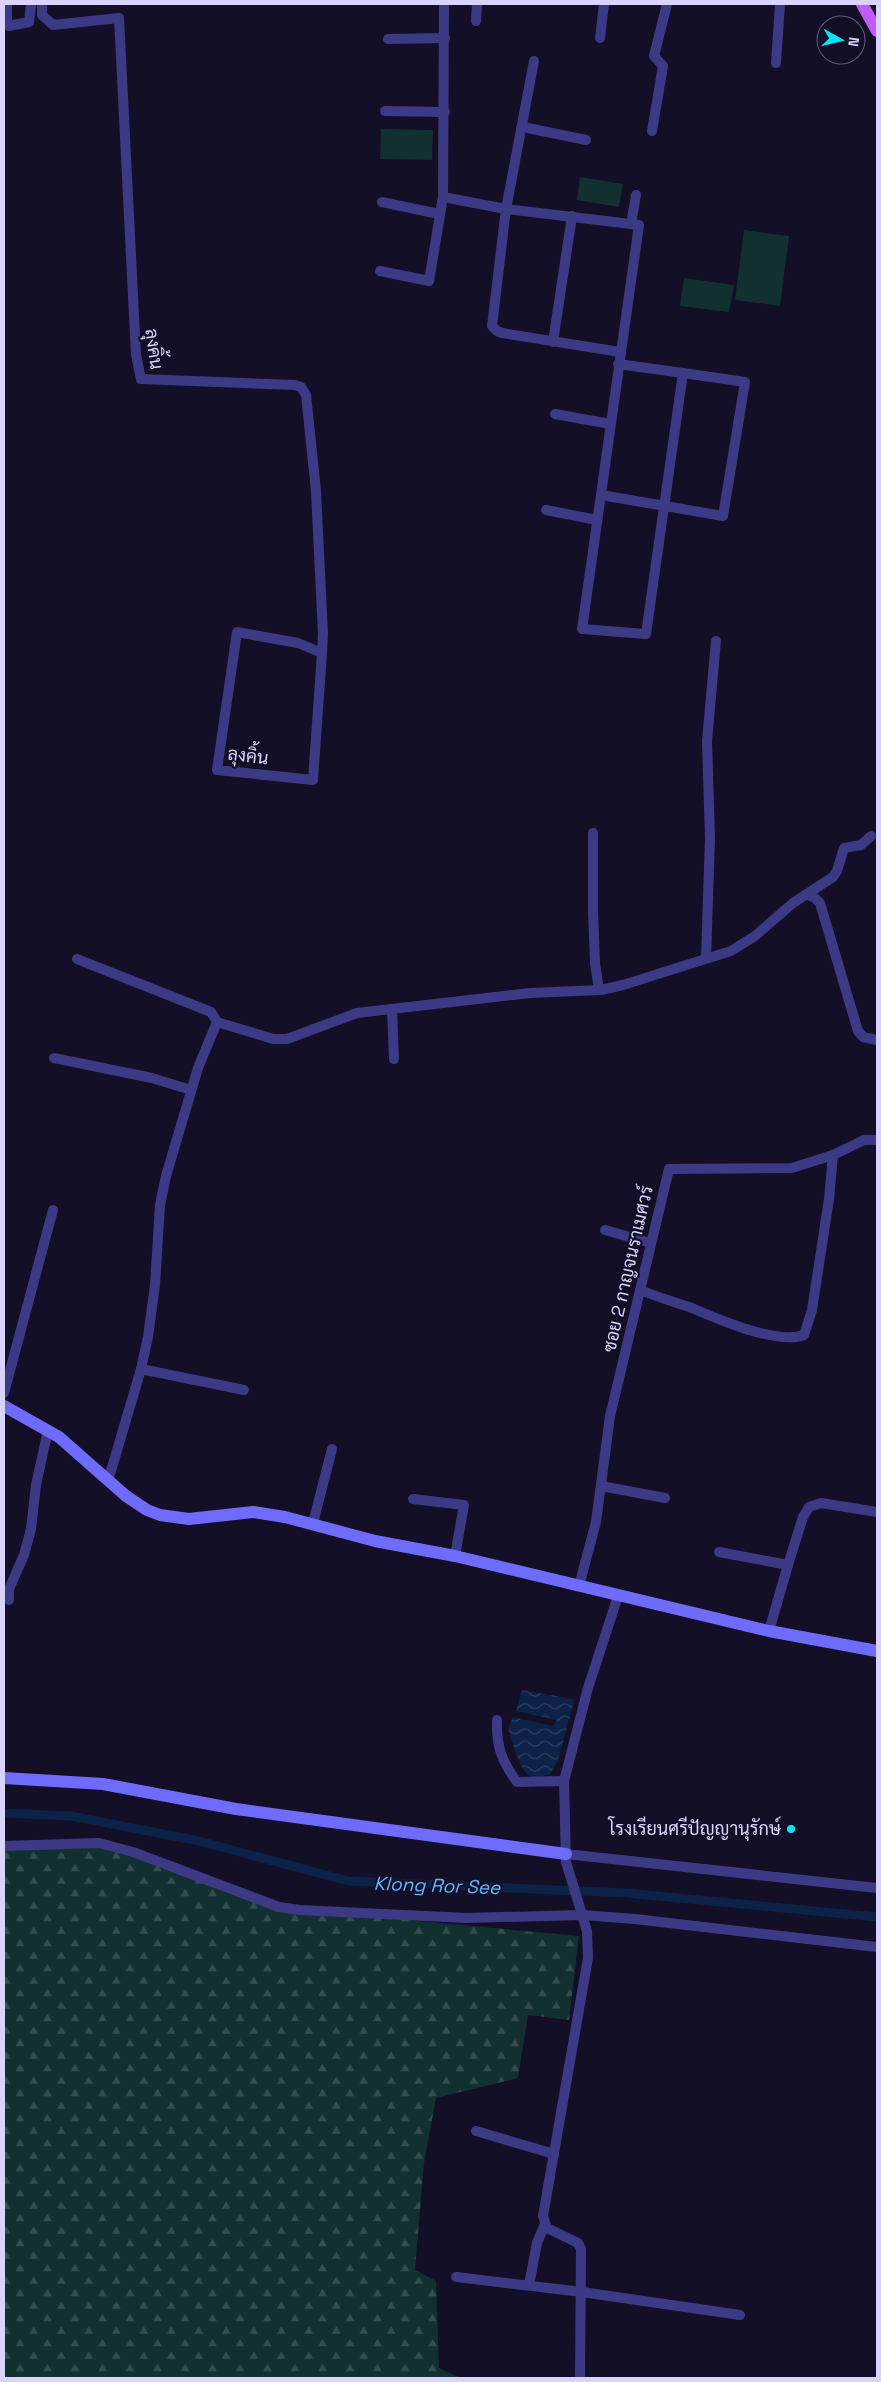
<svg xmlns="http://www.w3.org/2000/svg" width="881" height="2382" font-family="'Space Grotesk',Sarabun,sans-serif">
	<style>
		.grass { fill: #12302f }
		.forest { fill: url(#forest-firs) }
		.water { fill: url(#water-waves) }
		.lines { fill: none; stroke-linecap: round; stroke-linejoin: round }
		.canal { stroke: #0c2248; stroke-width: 9 }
		.street { stroke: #3d3a85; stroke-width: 10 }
		.secondary { stroke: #6f6bff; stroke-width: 12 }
		.primary { stroke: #c25bff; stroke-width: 12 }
		.poi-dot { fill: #00e5ff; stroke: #130f26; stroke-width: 2 }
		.labels { text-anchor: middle; stroke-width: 4.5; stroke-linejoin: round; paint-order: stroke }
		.street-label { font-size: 18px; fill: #d9d4ff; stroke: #130f26 }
		.poi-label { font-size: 18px; fill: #d9d4ff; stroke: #130f26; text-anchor: end }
		.water-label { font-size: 19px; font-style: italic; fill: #62b6ff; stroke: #130f26 }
	</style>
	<defs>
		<pattern id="forest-firs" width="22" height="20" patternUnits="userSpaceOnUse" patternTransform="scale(1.25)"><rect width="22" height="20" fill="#12302f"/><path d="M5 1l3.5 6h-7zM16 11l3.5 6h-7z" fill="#344d4e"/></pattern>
		<pattern id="water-waves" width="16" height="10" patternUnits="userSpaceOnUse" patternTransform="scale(1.25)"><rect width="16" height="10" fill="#0c2248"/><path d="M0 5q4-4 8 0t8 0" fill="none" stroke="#2f4163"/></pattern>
	</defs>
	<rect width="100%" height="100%" fill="#130f26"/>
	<g class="grass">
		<polygon points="381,129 433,130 432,160 380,159"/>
		<polygon points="580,177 623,184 619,207 577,200"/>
		<polygon points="744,230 789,236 780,306 735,300"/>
		<polygon points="684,278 734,285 729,312 680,306"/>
	</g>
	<polygon class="forest" points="4,1846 117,1847 300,1910 579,1936 569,2020 528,2015 518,2078 436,2098 424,2163 415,2270 436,2281 439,2368 461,2378 4,2378"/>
	<path class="water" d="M522,1690L573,1699L574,1702L558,1760L550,1774C546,1775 539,1778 535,1778C520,1778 512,1739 508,1727L513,1717L553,1726L557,1720L516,1711Z"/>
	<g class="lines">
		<polyline class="canal" points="4,1813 71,1816 199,1841 348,1881 627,1893 877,1917"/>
		<g class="street">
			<polyline points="7,4 7,21 9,26 29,22 31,4"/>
			<polyline points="42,4 42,15 53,25 119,18 136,355 141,379 295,385 301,387 306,395 316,491 323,634 322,653 313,780 217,770 237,632 298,643 322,653"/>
			<polyline points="476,21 477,4"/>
			<polyline points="600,38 604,4"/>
			<polyline points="388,39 445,38"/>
			<polyline points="534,61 506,209 492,326 497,331 502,333 620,352"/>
			<polyline points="776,63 780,4"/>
			<polyline points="385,111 445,112"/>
			<polyline points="523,127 586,140"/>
			<polyline points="652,131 663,66 654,56 667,4"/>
			<polyline points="443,197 506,209 639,225 582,629 646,634 683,373 618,364"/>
			<polyline points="382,202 439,214"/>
			<polyline points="631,224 636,195"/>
			<polyline points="380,271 429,281 443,197 444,4"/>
			<polyline points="553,342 572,216"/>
			<polyline points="555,414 610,424"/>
			<polyline points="601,495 723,516 745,382 683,373"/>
			<polyline points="546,510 597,520"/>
			<polyline points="593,833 593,911 595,963 599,990"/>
			<polyline points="808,895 815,898 820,903 858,1031 863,1037 877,1040"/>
			<polyline points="706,958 710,838 707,741 716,641"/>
			<polyline points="77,959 211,1012 217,1022"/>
			<polyline points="392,1009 394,1059"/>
			<polyline points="54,1058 152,1078 191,1090"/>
			<polyline points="605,1230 651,1243"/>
			<path d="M640,1290C657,1297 675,1302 692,1308C717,1319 777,1345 804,1335L812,1310L829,1199L833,1155"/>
			<polyline points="141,1369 244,1390"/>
			<polyline points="4,1393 53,1210"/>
			<polyline points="108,1481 141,1369 148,1337 155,1285 160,1205 166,1176 198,1068 217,1022 273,1039 287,1039 357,1013 530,993 601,990 623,985 731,951 755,936 793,903 833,877 837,871 844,848 861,845 871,836"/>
			<polyline points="601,1486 665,1498"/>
			<polyline points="413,1499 464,1505 455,1556"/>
			<polyline points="313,1523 332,1449"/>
			<polyline points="719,1552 788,1565 769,1631"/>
			<polyline points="788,1565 803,1517 809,1507 821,1503 877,1512"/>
			<polyline points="579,1586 596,1522 610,1416 669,1169 792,1168 833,1155 864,1140 877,1140"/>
			<polyline points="9,1600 9,1589 24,1555 31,1529 36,1485 48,1430"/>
			<path d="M497,1720C496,1746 502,1762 517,1782L564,1781"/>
			<polyline points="4,1846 99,1843 133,1852 279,1907 300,1910 466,1918 583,1915 635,1919 877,1947"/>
			<polyline points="566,1854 877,1888"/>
			<polyline points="476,2131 554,2154"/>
			<polyline points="456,2277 582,2292 740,2315"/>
			<polyline points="529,2285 537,2243 545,2224"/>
			<polyline points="580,2378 581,2249 578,2243 547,2228 543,2216 588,1958 587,1931 566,1862 564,1781 588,1688 618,1596"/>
		</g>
		<g class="secondary">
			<polyline points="4,1406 59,1437 126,1496 147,1510 160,1515 189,1519 253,1512 285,1517 375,1541 455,1556 769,1631 877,1651"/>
			<polyline points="4,1778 103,1784 236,1809 566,1854"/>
		</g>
		<polyline class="primary" points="862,4 877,31"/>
	</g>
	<circle class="poi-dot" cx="791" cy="1829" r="5"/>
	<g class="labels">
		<g class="street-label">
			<text transform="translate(154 349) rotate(82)" y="6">ลุงคิ้น</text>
			<text transform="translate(248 756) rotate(7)" y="6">ลุงคิ้น</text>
			<text transform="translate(628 1269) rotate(-77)" y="6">ซอย 2 กาญจนราเมศวร์</text>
		</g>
		<g class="poi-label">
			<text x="781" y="1835">โรงเรียนศรีปัญญานุรักษ์</text>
		</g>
		<g class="water-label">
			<text transform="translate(437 1885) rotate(2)" y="7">Klong Ror See</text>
		</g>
	</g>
	<rect width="881" height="2382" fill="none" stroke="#d9d4ff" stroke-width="10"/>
	<g transform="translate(841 40) rotate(98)"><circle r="24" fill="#130f26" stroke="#625e7d"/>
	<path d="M0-4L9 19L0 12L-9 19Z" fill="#00e5ff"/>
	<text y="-8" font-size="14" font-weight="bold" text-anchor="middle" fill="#d9d4ff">N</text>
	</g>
</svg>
